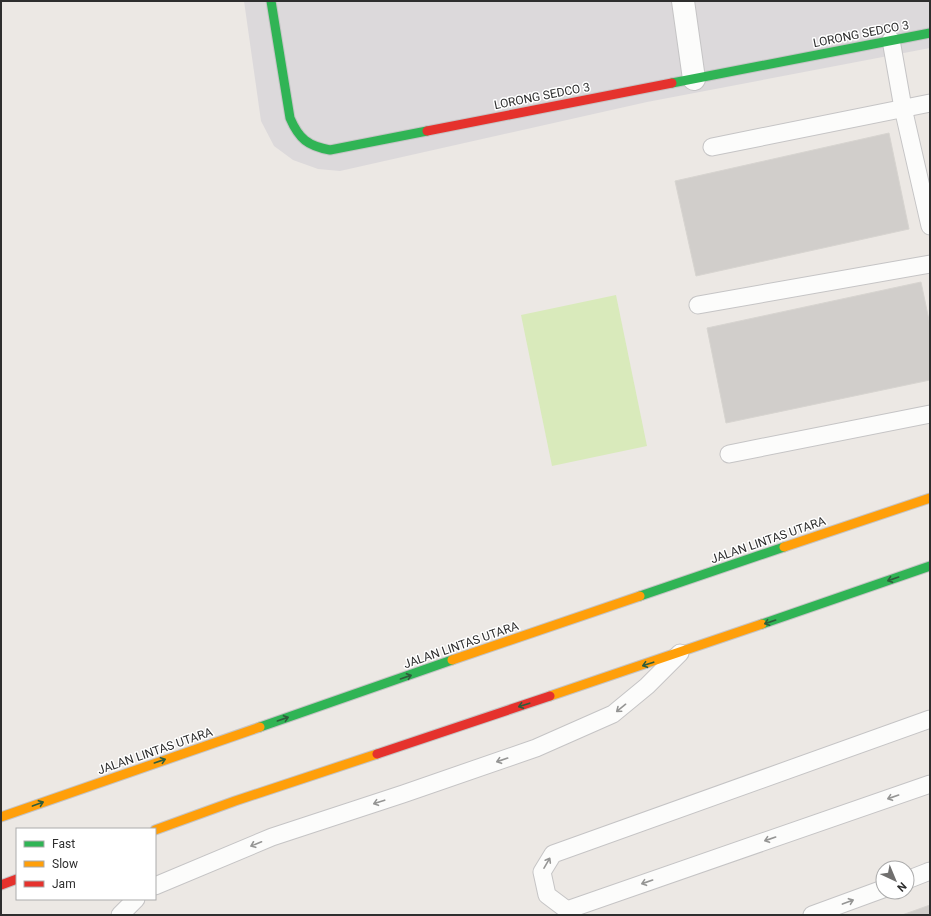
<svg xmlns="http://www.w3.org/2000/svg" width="931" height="916" font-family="Roboto,sans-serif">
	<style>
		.industrial { fill: #dcd9db }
		.pitch { fill: #d9eabb }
		.building { fill: #d1cecb; stroke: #d7d4d0 }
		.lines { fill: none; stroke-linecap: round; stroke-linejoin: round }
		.lane-casing { stroke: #c5c4c5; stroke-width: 19 }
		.street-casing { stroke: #c5c4c5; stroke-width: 24 }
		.fast-casing { stroke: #c5c4c5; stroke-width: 11 }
		.slow-casing { stroke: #c5c4c5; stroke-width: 11 }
		.jam-casing { stroke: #c5c4c5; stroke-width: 11 }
		.lane { stroke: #fcfcfb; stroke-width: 17 }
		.street { stroke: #fcfcfb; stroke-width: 22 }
		.fast { stroke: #30b455; stroke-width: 9 }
		.slow { stroke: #ff9f0a; stroke-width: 9 }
		.jam { stroke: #e5322d; stroke-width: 9 }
		.oneway { stroke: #2f5d3c }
		.oneway2 { stroke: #959594 }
		.labels { text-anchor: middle; stroke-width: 3; stroke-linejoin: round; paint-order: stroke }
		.street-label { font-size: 12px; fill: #2e2e2e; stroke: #fff }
	</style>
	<rect width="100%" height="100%" fill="#ece8e4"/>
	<polygon class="industrial" points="244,1 930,1 930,48 647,102 340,171 318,169 293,160 274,146 261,121"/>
	<polygon class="pitch" points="616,295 647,446 552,466 521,315"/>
	<g class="building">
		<polygon points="889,133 909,229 696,276 675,181"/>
		<polygon points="921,282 930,325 930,380 726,423 707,328"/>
		<polygon points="930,905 930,915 902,915"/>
	</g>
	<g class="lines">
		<g class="lane-casing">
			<g id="lane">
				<polyline points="891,40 903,108 930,226"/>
				<polyline points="712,147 930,103"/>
				<polyline points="698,305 930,264"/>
				<polyline points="729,454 930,414"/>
				<polyline points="930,719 553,854 542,872 547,895 567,910 930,784"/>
				<polyline points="907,880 930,871"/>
				<polyline points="155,886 272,837 403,794 536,748 613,714 647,686 680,653"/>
				<polyline points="120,915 136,899"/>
				<polyline points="812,915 883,889"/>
			</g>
		</g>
		<g class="street-casing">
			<polyline id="street" points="683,1 694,79"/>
		</g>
		<g class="fast-casing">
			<g id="fast">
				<path d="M271,1L290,118C299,139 308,146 330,150L427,131"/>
				<polyline points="672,83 930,33"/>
				<polyline points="640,596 784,547"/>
				<polyline points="762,624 930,566"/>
				<polyline points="260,727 452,660"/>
			</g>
		</g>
		<g class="slow-casing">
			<g id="slow">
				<polyline points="784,547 930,498"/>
				<polyline points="452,660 640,596"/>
				<polyline points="550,696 762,624"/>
				<polyline points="1,817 260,727"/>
				<polyline points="155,830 235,801 377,754"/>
			</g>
		</g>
		<g class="jam-casing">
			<g id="jam">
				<polyline points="427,131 672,83"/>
				<polyline points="377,754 550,696"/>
				<polyline points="1,885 17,879"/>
			</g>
		</g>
		<use href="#lane" class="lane"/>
		<use href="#street" class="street"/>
		<use href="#fast" class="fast"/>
		<use href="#slow" class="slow"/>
		<use href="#jam" class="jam"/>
	</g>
	<defs><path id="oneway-shaft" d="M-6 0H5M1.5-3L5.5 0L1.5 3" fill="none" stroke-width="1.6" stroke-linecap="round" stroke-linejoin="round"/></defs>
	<g class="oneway">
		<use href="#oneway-shaft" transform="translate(893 579) rotate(161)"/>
		<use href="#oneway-shaft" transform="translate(770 622) rotate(161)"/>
		<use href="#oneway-shaft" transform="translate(648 664) rotate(162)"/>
		<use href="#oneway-shaft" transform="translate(406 677) rotate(-19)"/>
		<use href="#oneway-shaft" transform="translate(524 705) rotate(162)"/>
		<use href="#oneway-shaft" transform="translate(283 719) rotate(-19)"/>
		<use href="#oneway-shaft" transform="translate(160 761) rotate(-19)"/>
		<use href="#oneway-shaft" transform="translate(38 804) rotate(-20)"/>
	</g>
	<g class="oneway2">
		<use href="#oneway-shaft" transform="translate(621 708) rotate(141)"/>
		<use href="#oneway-shaft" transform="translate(502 760) rotate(161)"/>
		<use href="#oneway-shaft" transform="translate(893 797) rotate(161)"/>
		<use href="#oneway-shaft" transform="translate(379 802) rotate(162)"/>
		<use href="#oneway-shaft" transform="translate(770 839) rotate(161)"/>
		<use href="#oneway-shaft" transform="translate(256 844) rotate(158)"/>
		<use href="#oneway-shaft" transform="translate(547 863) rotate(-60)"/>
		<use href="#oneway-shaft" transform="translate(647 882) rotate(161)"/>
		<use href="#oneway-shaft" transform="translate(848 902) rotate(-20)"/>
	</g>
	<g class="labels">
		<g class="street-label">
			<text transform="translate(861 34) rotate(-11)" y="4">LORONG SEDCO 3</text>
			<text transform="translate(542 96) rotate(-11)" y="4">LORONG SEDCO 3</text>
			<text transform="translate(768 540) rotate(-19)" y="4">JALAN LINTAS UTARA</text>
			<text transform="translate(461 645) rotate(-19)" y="4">JALAN LINTAS UTARA</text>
			<text transform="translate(155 751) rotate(-19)" y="4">JALAN LINTAS UTARA</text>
		</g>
	</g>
	<rect width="931" height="916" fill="none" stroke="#2e2e2e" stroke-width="4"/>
	<rect x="16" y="828" width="140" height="72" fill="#ffffff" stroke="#ababab"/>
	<rect x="24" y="841" width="20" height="6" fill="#30b455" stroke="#ababab"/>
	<text x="52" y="848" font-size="12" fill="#2e2e2e">Fast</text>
	<rect x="24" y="861" width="20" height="6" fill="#ff9f0a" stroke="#ababab"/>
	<text x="52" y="868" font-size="12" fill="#2e2e2e">Slow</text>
	<rect x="24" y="881" width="20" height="6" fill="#e5322d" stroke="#ababab"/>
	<text x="52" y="888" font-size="12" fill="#2e2e2e">Jam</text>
	<g transform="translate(895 880) rotate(136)"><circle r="19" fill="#ffffff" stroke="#ababab"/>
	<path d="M0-3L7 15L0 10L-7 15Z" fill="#706f6e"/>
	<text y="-6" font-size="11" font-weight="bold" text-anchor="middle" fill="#2e2e2e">N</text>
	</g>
</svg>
